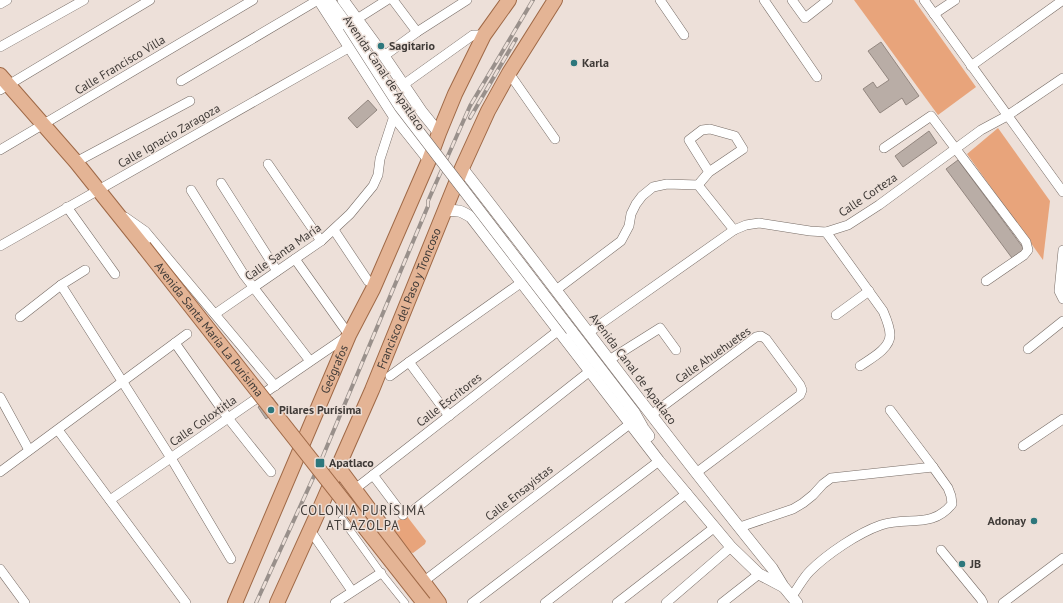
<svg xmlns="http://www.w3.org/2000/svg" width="1063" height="603" font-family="'PT Sans',sans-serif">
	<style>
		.green { fill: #e8a47b }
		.building { fill: #b9ada6; stroke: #938780 }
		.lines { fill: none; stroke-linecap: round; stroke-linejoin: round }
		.pedestrian-casing { stroke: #776c66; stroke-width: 8 }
		.minor-casing { stroke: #776c66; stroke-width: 10 }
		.tertiary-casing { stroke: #776c66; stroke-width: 12 }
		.primary-casing { stroke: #9f6947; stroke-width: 16 }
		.pedestrian { stroke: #fff; stroke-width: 7 }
		.minor { stroke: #fff; stroke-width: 9 }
		.tertiary { stroke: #fff; stroke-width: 11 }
		.primary { stroke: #e4b495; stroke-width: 14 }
		.rail-casing { stroke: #99908b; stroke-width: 4 }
		.rail { stroke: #ede0d9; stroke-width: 2.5; stroke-dasharray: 8; stroke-linecap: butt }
		.tertiary-bridge-casing { stroke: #776c66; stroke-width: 12; stroke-linecap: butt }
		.primary-bridge-casing { stroke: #9f6947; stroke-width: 16; stroke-linecap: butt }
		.tertiary-bridge { stroke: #fff; stroke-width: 11 }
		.primary-bridge { stroke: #e4b495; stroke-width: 14 }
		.poi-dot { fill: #2d777c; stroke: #ede0d9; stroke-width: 1.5 }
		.labels { text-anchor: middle; stroke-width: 3; stroke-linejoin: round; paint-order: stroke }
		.poi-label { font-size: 12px; font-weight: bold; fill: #3f3a37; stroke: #ede0d9; text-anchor: start }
		.street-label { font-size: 12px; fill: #3f3a37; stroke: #ede0d9 }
		.neighbourhood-label { font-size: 13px; letter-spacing: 1px; fill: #3f3a37; stroke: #ede0d9 }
	</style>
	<rect width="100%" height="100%" fill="#ede0d9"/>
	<g class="green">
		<polygon points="854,0 914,0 976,87 938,115"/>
		<polygon points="998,128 1050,201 1043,260 967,154"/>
		<polygon points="406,515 426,541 425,544 413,553 410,552 392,527 393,524"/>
	</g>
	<g class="building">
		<polygon points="881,42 919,96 906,105 902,98 880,113 863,89 873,82 877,88 889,80 868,51"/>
		<polygon points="368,100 377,110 357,128 348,118"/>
		<polygon points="929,131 937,143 903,167 895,156"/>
		<polygon points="958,160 1024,249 1012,258 946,169"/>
		<polygon points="272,397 284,413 275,420 271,415 266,419 258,407"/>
	</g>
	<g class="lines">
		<g class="pedestrian-casing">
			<polyline id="pedestrian" points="342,519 381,573 405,603"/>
		</g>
		<g class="minor-casing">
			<g id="minor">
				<polyline points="393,0 417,32"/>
				<polyline points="660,0 684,35"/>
				<polyline points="764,0 817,77"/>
				<polyline points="792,0 805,18 828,0"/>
				<polyline points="924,0 1063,192"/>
				<polyline points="0,4 7,0"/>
				<polyline points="934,14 955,0"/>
				<polyline points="357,19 387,0"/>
				<polyline points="0,47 84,0"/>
				<polyline points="384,56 417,32 467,0"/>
				<polyline points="971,66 1063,0"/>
				<polyline points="509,73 555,139"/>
				<polyline points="181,81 318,0"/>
				<polyline points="403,85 473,35 484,35"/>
				<polyline points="0,90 150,0"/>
				<polyline points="884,148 931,116 1026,242 1028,250 1024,255 986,281"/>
				<polyline points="0,150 253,0"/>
				<polyline points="76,162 190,101"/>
				<polyline points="268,164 321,241"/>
				<polyline points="221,183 277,271"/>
				<polyline points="698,185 709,172 743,149 735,136 710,129 702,130 689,140 709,172"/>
				<polyline points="191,190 244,275 310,361"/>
				<polyline points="67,207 115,274"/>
				<polyline points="125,217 145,231 275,386"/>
				<polyline points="334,230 368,281"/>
				<path d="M826,232L883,311C886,318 890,327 890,335C890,349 870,359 860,366"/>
				<polyline points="0,246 350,47"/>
				<polyline points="1063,250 1059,291 1063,299"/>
				<polyline points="61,285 171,458 231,559"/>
				<polyline points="556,290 621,241 629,226 631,214 636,204 642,196 653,187 667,184 698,185 734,230"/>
				<polyline points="215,314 321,241 350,214 373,186 378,175 380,159 394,116"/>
				<polyline points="836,315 869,291"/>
				<polyline points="20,317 61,285 85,270"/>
				<polyline points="588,333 734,230 746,225 759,223 810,231 826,232 848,225 879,205 981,130 1007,116 1063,78"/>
				<polyline points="175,343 228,418 271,472"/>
				<polyline points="1028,349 1063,321"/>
				<polyline points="609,360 660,328 676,350"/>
				<polyline points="409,362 449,416"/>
				<polyline points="390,376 409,362 522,282"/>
				<polyline points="0,397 29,450"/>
				<polyline points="651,415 756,337 761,336 766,339 800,385 802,390 800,395 696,473"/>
				<polyline points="58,430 186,603"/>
				<polyline points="1023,446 1063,419"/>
				<polyline points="0,472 187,334"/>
				<polyline points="373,475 403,515"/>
				<polyline points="355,489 559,330"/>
				<path d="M110,500C190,445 269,389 349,335L295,259"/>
				<polyline points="415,509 590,371"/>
				<polyline points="740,527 793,509 803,503 813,495 823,484 831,478 933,467"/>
				<polyline points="310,530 352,591"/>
				<polyline points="941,550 981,599 983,603"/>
				<polyline points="0,569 25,603"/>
				<polyline points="423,582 631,423"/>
				<path d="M792,596C798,588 803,578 810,571C827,554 858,533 881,525C908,516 932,529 952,504L951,496L948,488L933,467L890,410"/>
				<polyline points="335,603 381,573"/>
				<polyline points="472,603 659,461"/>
				<polyline points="545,603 687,493"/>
				<polyline points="617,603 715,527"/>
				<polyline points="666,603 731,547"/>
				<polyline points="722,603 759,574"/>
				<polyline points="1003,603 1063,558"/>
			</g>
		</g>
		<g class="tertiary-casing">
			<g id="tertiary">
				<polyline points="319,0 394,116 429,160"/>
				<polyline points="329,0 348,26"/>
				<polyline points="343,0 384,56 422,112 439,133"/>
				<path d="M462,168C566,301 665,437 772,568L783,586L797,603"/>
				<path d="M445,211C458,210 460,210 471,217L659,461L731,547L759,574L782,586"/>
				<polyline points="571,330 634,412 643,428 649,436"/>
			</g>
		</g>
		<g class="primary-casing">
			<g id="primary">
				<polyline points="0,75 76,162 144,247"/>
				<polyline points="338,467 439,603"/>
				<path id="s1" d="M235,603L349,335L373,289L429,160L439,133L455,94L484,35L509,0"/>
				<path id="s2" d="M277,603L321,506L338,467L372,390L462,168L488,111L509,73L555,0"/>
			</g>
		</g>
		<use href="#pedestrian" class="pedestrian"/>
		<use href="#minor" class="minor"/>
		<use href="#tertiary" class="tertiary"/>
		<use href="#primary" class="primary"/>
		<g class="rail-casing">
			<g id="rail">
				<polyline points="470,118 516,39"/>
				<polyline points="256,603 320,463 428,206 428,201 470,106 533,0"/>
			</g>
		</g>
		<use href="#rail" class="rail"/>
		<g class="tertiary-bridge-casing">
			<polyline id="tertiary-bridge" points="348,26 400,107 571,330"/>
		</g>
		<g class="primary-bridge-casing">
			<g id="primary-bridge">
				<path id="s3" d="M144,247L424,603"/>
			</g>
		</g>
		<use href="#tertiary-bridge" class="tertiary-bridge"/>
		<use href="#primary-bridge" class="primary-bridge"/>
	</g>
	<g class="poi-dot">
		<circle cx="381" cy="46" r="4"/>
		<circle cx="574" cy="63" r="4"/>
		<circle cx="271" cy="410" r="4"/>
		<rect x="315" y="458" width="10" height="10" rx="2"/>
		<circle cx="1034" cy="521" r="4"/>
		<circle cx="962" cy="564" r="4"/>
	</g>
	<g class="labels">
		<g class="poi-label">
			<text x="389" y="50">Sagitario</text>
			<text x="582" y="67">Karla</text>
			<text x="279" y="414">Pilares Purísima</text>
			<text x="329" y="467">Apatlaco</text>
			<text x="1026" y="525" text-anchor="end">Adonay</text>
			<text x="970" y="568">JB</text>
		</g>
		<g class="street-label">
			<text transform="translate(120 65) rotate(-31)" y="4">Calle Francisco Villa</text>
			<text transform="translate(384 73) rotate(56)" y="4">Avenida Canal de Apatlaco</text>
			<text transform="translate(169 136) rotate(-30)" y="4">Calle Ignacio Zaragoza</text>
			<text transform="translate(868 195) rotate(-34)" y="4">Calle Corteza</text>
			<text transform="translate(283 252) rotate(-35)" y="4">Calle Santa María</text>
			<text dy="4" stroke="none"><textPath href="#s2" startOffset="332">Francisco del Paso y Troncoso</textPath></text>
			<text dy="4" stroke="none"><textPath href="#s3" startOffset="105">Avenida Santa María La Purísima</textPath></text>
			<text transform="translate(713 355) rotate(-35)" y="4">Calle Ahuehuetes</text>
			<text transform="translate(633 369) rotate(53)" y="4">Avenida Canal de Apatlaco</text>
			<text dy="4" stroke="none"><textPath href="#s1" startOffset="254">Geógrafos</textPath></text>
			<text transform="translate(449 400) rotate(-38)" y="4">Calle Escritores</text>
			<text transform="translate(203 421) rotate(-35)" y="4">Calle Coloxtitla</text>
			<text transform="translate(519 493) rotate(-38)" y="4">Calle Ensayistas</text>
		</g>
		<g class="neighbourhood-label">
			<text x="363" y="515">COLONIA PURÍSIMA<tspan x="363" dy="15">ATLAZOLPA</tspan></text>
		</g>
	</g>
</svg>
